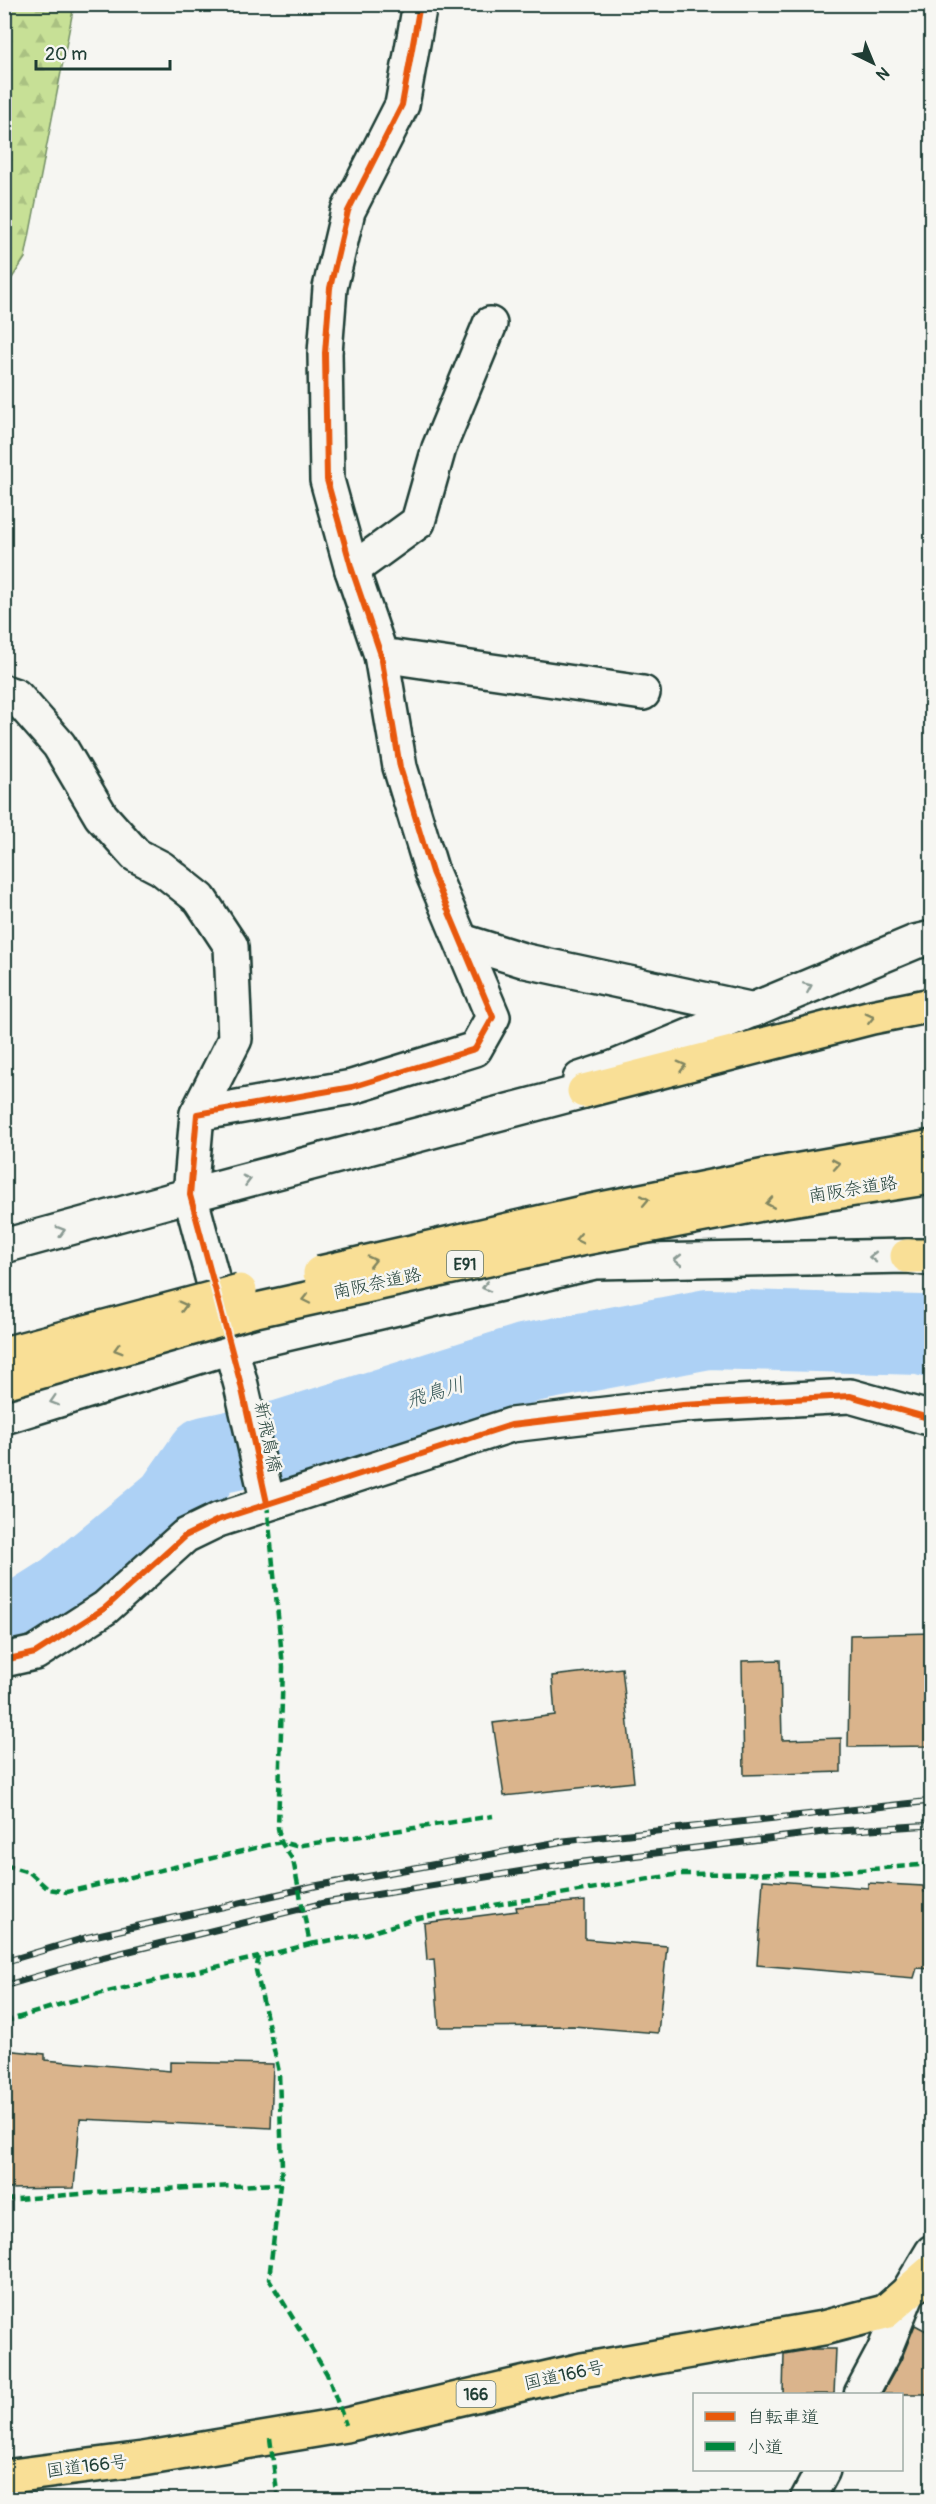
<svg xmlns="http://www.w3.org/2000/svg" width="936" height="2504" font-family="Pangolin,'Klee One',sans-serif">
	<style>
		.forest { fill: url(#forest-firs); stroke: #738e65; stroke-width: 1.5 }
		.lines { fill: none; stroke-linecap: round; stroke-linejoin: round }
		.river { stroke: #add1f5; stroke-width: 80 }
		.building { fill: #dab48c; stroke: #1f3d34; stroke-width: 1.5 }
		.street-casing { stroke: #1f3d34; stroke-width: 38 }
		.secondary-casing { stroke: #1f3d34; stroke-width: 38 }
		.highway-casing { stroke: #1f3d34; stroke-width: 38 }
		.street { stroke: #f6f6f2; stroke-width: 33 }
		.secondary { stroke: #f6f6f2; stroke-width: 33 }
		.highway { stroke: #f9df96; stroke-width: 33 }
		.rail-casing { stroke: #1f3d34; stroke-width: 7 }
		.rail { stroke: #f6f6f2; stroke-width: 4.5; stroke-dasharray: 14; stroke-linecap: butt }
		.highway-bridge-casing { stroke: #1f3d34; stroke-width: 38; stroke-linecap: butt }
		.highway-bridge { stroke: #f9df96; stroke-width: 33 }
		.quiet { stroke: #00873e; stroke-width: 4.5; stroke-dasharray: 9 4.5; stroke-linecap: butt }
		.cycleway-casing { stroke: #f6f6f2; stroke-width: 10 }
		.cycleway { stroke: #e8590c; stroke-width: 6 }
		.oneway { stroke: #8a9a93 }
		.oneway2 { stroke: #818660 }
		.labels { text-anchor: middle; stroke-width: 5; stroke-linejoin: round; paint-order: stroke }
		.shield { fill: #f6f6f2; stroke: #60746d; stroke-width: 1.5 }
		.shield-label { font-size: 16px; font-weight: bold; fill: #1f3d34 }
		.street-label { font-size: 18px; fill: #1f3d34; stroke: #f6f6f2 }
		.water-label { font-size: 20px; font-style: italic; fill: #3b5b5b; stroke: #f6f6f2 }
	</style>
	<defs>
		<pattern id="forest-firs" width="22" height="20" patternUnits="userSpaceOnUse" patternTransform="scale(1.5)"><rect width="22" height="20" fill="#c7e096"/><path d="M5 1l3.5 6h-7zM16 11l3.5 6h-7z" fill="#aac182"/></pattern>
	</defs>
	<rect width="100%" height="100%" fill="#f6f6f2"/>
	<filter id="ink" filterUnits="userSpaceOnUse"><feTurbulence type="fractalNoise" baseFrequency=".0167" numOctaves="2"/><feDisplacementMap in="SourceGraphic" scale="12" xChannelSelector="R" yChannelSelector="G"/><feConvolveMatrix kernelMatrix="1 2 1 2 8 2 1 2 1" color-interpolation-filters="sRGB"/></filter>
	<g filter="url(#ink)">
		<polygon class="forest" points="5,4 74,5 25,258 5,289"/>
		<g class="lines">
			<polyline class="river" points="4,1624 21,1621 65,1593 174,1503 207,1456 283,1440 528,1363 708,1329 920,1335 932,1338"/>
		</g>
		<g class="building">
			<polygon points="932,1633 932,1746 848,1747 850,1635"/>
			<polygon points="780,1660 782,1740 841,1738 841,1772 744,1775 742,1661"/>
			<polygon points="622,1668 634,1782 504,1796 493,1723 555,1715 552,1676"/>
			<polygon points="763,1880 868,1888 868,1883 923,1886 924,1892 932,1892 932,1969 917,1968 914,1978 757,1965"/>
			<polygon points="585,1901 585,1939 667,1946 658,2033 573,2026 439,2027 434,1959 427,1960 424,1923 517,1911 516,1907"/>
			<polygon points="4,2050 45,2054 45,2060 170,2071 170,2062 273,2064 271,2128 80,2119 74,2188 4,2189"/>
			<polygon points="915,2325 932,2334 932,2394 882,2394 901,2360"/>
			<polygon points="814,2349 836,2349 834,2394 783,2394 784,2354"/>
		</g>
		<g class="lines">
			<g class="street-casing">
				<g id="street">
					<polyline points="352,570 418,522 439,448 490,324"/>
					<polyline points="381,655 643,693"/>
					<polyline points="4,692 16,696 59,745 101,816 136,855 161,868 200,899 231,946 235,1039 197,1114"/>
					<polyline points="462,941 526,961 754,1010"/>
					<polyline points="580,1079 613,1068 915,942 932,938"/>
					<polyline points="190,1195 197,1114 352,1087 475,1049 493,1017 432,872 400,767 381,655 352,570 327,480 325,353 330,288 348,211 402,105 420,4"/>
					<polyline points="4,1246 190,1195 584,1091"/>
					<polyline points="4,1417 230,1347 595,1262 907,1256 932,1259"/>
					<polyline points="4,1660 35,1653 105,1608 185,1536 218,1520 511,1425 683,1405 850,1396 932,1419"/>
					<polyline points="861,2394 884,2351 908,2292 932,2252"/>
					<polyline points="807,2500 823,2470"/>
				</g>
			</g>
			<g class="secondary-casing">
				<polyline id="secondary" points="190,1195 241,1385 266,1495"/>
			</g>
			<g class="highway-casing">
				<g id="highway">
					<polyline points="584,1091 872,1017 932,1005"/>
					<polyline points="907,1256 932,1256"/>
					<polyline points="4,2477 143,2459 346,2425 582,2370 823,2328 885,2312 932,2271"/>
				</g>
			</g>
			<use href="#street" class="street"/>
			<use href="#secondary" class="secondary"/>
			<use href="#highway" class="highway"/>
			<g class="rail-casing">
				<g id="rail">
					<polyline points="4,1962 85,1938 315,1886 564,1841 932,1801"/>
					<polyline points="4,1986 93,1960 324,1903 567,1864 824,1832 932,1825"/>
				</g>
			</g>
			<use href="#rail" class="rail"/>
			<g class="highway-bridge-casing">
				<g id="highway-bridge">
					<polyline points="320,1273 582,1213 766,1176 932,1147"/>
					<polyline points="4,1354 240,1291"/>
					<polyline points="4,1382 252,1311 585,1238 772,1202 932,1177"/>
				</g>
			</g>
			<use href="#highway-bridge" class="highway-bridge"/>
			<g class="quiet">
				<polyline points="267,1503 283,1667 278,1828 281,1842 293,1860 310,1944 259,1957 256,1970 279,2072 282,2167 269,2279 327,2374 346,2425"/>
				<polyline points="4,1865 29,1872 48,1889 67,1892 281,1842 296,1846 493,1816"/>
				<polyline points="310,1944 366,1934 418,1918 679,1874 823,1873 932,1864"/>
				<polyline points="4,2022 81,1998 259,1957"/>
				<polyline points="4,2200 119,2191 280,2184"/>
				<polyline points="270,2438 278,2500"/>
			</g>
			<g class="cycleway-casing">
				<g id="cycleway">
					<polyline points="267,1503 241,1385 190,1195 197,1114 352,1087 475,1049 493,1017 432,872 400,767 381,655 352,570 327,480 325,353 330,288 348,211 402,105 420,4"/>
					<polyline points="4,1660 35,1653 105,1608 185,1536 218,1520 511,1425 683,1405 850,1396 932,1419"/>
				</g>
			</g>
			<use href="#cycleway" class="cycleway"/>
		</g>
		<defs><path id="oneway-chevron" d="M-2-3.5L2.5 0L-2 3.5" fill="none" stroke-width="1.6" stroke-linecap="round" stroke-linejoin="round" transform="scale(1.5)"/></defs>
		<g class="oneway">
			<use href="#oneway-chevron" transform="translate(808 987) rotate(-23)"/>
			<use href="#oneway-chevron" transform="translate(247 1180) rotate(-15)"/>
			<use href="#oneway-chevron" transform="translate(61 1231) rotate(-16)"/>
			<use href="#oneway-chevron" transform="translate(873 1257) rotate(179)"/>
			<use href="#oneway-chevron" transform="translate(678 1260) rotate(179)"/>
			<use href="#oneway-chevron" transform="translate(486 1287) rotate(167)"/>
			<use href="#oneway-chevron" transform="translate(54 1401) rotate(163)"/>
		</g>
		<g class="oneway2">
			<use href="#oneway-chevron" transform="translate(870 1018) rotate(-13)"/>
			<use href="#oneway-chevron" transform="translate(682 1066) rotate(-15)"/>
			<use href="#oneway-chevron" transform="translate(836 1164) rotate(-10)"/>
			<use href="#oneway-chevron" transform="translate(645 1200) rotate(-11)"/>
			<use href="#oneway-chevron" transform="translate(770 1203) rotate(170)"/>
			<use href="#oneway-chevron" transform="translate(579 1239) rotate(168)"/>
			<use href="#oneway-chevron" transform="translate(372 1261) rotate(-13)"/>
			<use href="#oneway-chevron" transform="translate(306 1299) rotate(168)"/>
			<use href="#oneway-chevron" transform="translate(183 1306) rotate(-15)"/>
			<use href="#oneway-chevron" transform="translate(118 1349) rotate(164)"/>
		</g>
	</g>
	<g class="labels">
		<g class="shield">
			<rect x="447" y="1251" width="36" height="26" rx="4.5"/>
			<rect x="456.5" y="2381" width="39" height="26" rx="4.5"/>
		</g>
		<g class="shield-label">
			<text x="465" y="1270">E91</text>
			<text x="476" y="2400">166</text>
		</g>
		<g class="street-label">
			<text transform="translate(853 1189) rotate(-9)" y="6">南阪奈道路</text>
			<text transform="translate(377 1283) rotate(-12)" y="6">南阪奈道路</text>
			<text transform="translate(268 1437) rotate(78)" y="6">新飛鳥橋</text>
			<text transform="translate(564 2375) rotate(-12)" y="6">国道166号</text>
			<text transform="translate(87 2466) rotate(-7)" y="6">国道166号</text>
		</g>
		<g class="water-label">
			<text transform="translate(435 1392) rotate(-17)" y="7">飛鳥川</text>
		</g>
	</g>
	<rect width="936" height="2504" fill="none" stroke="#f6f6f2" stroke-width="24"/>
	<rect x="12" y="12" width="912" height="2480" fill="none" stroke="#1f3d34" stroke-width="2" filter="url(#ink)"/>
	<rect x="693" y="2393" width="210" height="78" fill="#f6f6f2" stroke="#a0aca6" stroke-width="1.5"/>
	<rect x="705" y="2412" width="30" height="9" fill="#e8590c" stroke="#a0aca6" stroke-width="1.5"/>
	<text x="747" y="2423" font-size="18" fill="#1f3d34">自転車道</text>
	<rect x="705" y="2442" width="30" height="9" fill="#00873e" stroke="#a0aca6" stroke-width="1.5"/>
	<text x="747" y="2453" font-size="18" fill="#1f3d34">小道</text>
	<g transform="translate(873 63) rotate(137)" stroke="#f6f6f2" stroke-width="4.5" paint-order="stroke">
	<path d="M0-4.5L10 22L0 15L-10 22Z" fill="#1f3d34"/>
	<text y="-9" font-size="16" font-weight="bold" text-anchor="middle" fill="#1f3d34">N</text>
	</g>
	<path d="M36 60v9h134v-9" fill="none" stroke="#1f3d34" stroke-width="3"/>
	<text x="45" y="60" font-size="18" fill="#1f3d34" stroke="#f6f6f2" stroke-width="4.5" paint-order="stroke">20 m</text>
</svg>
